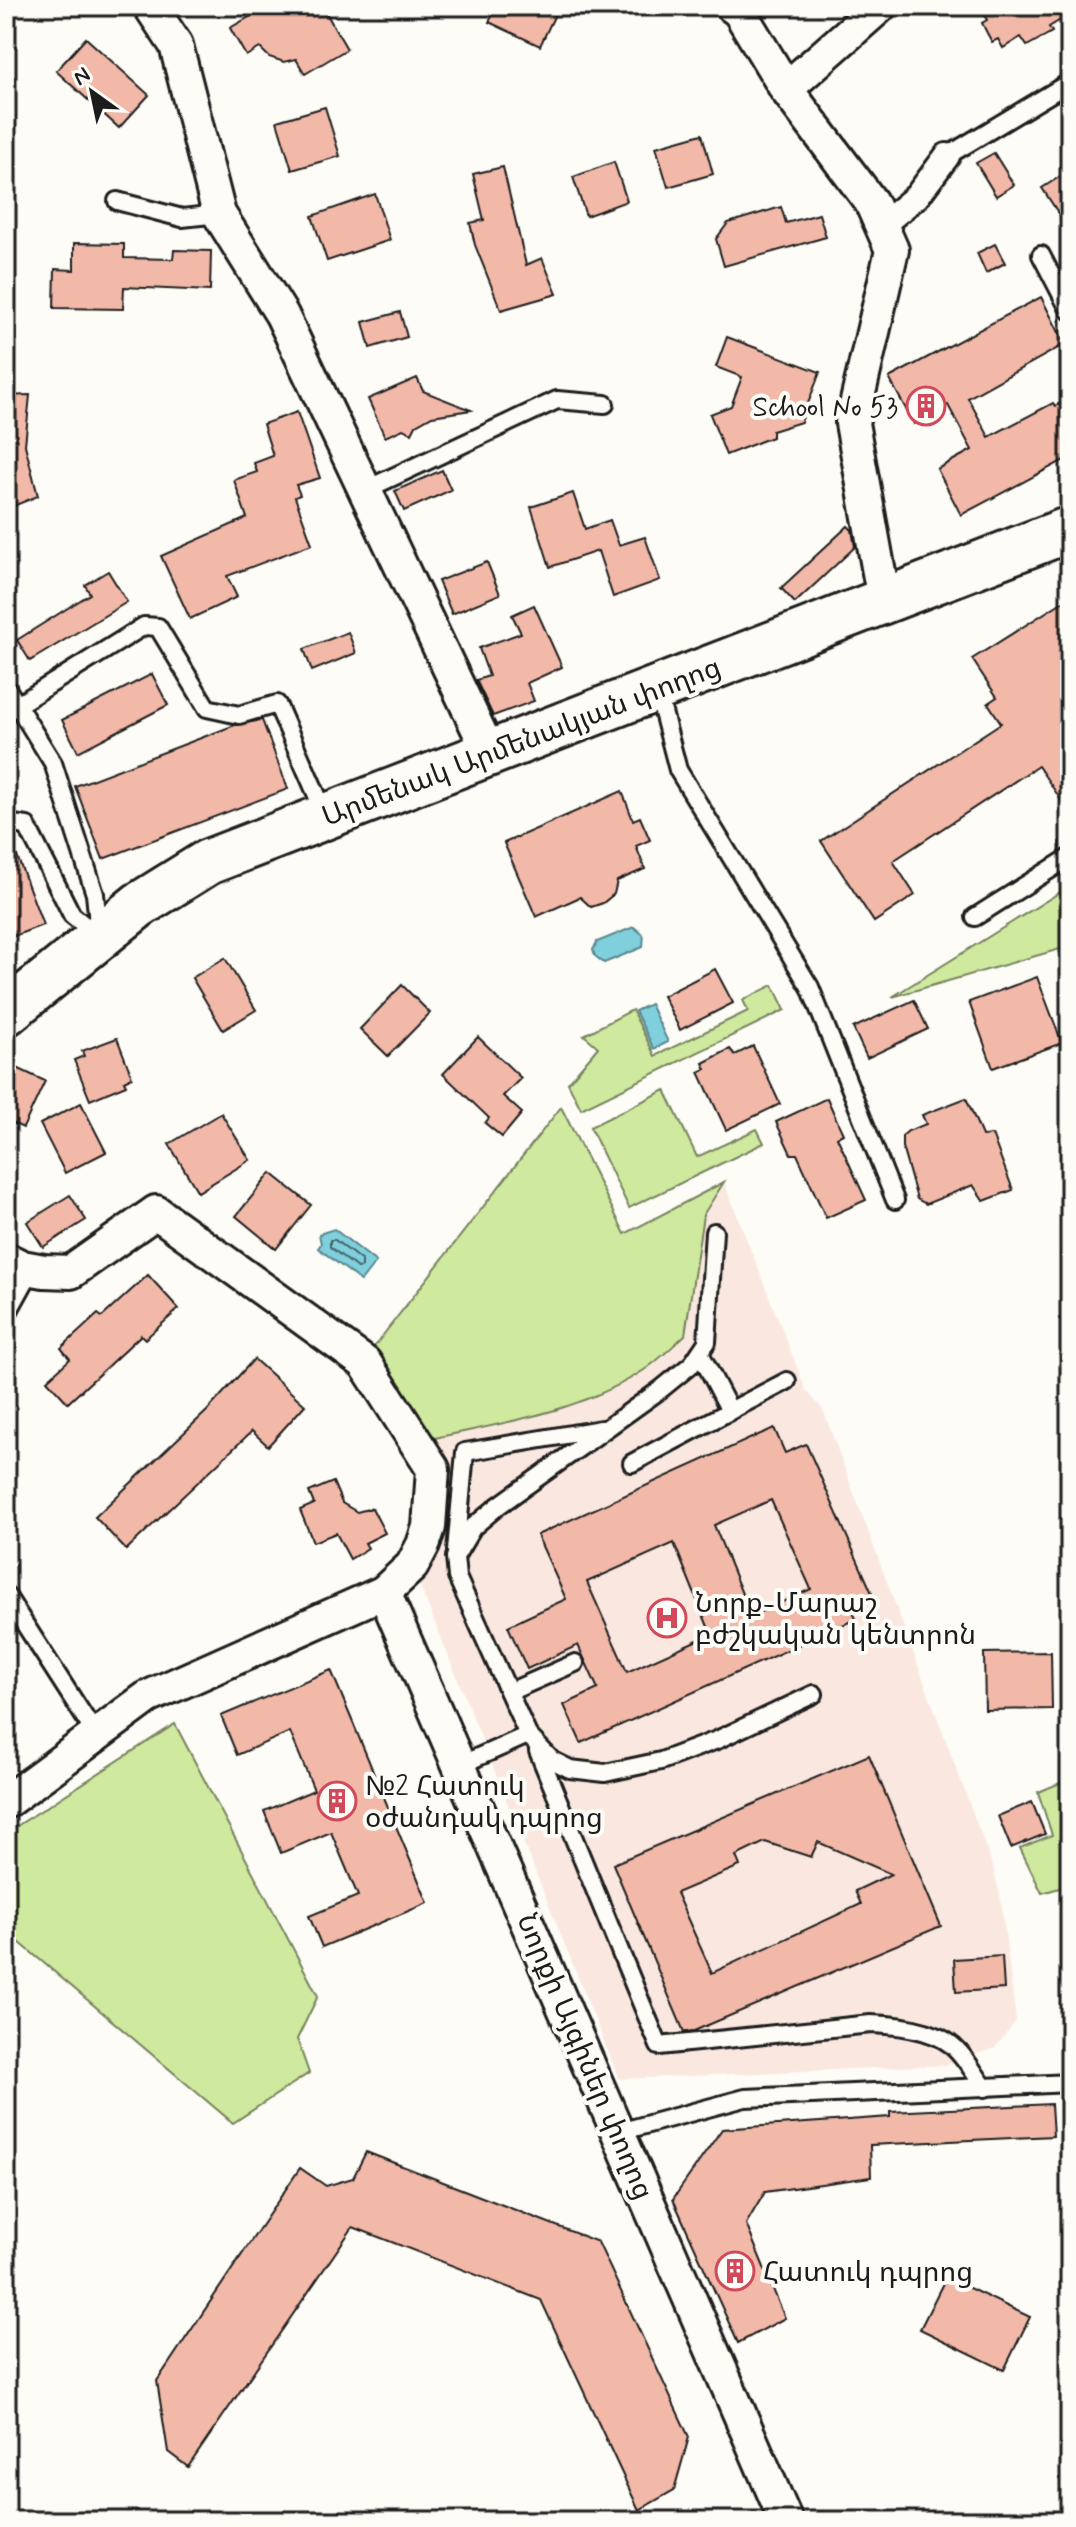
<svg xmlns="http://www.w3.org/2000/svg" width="1076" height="2527" font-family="Mynerve,'Noto Sans Armenian',sans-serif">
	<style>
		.built { fill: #fae8e0 }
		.green { fill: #cfe99f; stroke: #76825e; stroke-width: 2 }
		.water { fill: #80cfdc; stroke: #58878f; stroke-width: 2 }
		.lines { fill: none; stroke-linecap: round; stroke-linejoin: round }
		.shore { stroke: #446469; stroke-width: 2 }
		.building { fill: #f2b9a9; stroke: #1c1c1c; stroke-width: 2; fill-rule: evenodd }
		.service-casing { stroke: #1c1c1c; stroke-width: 22 }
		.pedestrian-casing { stroke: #1c1c1c; stroke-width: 30 }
		.minor-casing { stroke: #1c1c1c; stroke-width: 38 }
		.secondary-casing { stroke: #1c1c1c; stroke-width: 50 }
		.service { stroke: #fdfcf7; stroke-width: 16 }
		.pedestrian { stroke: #fdfcf7; stroke-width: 24 }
		.minor { stroke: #fdfcf7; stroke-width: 32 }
		.secondary { stroke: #fdfcf7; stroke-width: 44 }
		.labels { text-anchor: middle; stroke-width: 8; stroke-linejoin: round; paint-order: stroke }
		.poi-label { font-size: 28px; fill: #1c1c1c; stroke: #fdfcf7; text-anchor: start }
		.street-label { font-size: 28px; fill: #1c1c1c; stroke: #fdfcf7 }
	</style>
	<rect width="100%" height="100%" fill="#fdfcf7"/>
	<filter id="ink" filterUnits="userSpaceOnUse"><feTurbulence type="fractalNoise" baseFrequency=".0125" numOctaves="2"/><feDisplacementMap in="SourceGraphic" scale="16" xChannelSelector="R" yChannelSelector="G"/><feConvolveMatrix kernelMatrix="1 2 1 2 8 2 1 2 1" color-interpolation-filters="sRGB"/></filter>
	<g filter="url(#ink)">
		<polygon class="built" points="724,1182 806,1390 823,1410 993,1867 1001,1900 1016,2021 995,2048 945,2065 619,2079 414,1571 430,1439 543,1414 602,1392 685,1335 703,1215"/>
		<g class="green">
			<polygon points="1070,886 1070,950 1067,947 892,997"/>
			<polygon points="773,985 785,1010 581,1109 568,1083 598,1047 584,1035 632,1010 655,1056 748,1011 743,1000"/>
			<polygon points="665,1090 697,1157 757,1129 764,1143 629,1208 590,1127"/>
			<path d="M561,1107L625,1234L724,1182L703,1215L685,1335C673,1346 661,1358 647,1368C585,1411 502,1423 430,1439L373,1348Z"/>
			<polygon points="175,1724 318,1996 297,2039 309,2073 233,2123 6,1931 6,1833"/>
			<polygon points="1070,1779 1070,1885 1042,1893 1020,1848 1052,1835 1038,1792"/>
		</g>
		<g class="water">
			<path d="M634,927C646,938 644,931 643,947L604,963L595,956L593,950L597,942Z"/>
			<polygon points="650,1004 668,1042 654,1049 635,1011"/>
			<polygon points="334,1229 376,1262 361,1281 318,1248 321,1244 319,1234"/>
		</g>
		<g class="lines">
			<polygon class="shore" points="330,1240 335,1240 362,1261 362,1267 357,1268 330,1247"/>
		</g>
		<g class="building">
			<polygon points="268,6 322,6 347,49 305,74 296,59 284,62 269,57 260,48 246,56 230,28"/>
			<polygon points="497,6 559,6 540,46 489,22"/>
			<polygon points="979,6 1070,6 1070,14 1049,27 1052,32 1027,46 1021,37 1003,48 998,39 992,42 987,33 982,23 987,20"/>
			<polygon points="86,38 149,95 119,128 56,71"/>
			<polygon points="325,107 340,156 292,170 277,121"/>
			<polygon points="702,134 713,174 668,187 656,147"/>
			<polygon points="994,153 1014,185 996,196 976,163"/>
			<polygon points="614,162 627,201 586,216 573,177"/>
			<polygon points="503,167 526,265 542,258 557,294 501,310 475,245 470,223 484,220 473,174"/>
			<polygon points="1070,170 1070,231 1042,188"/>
			<polygon points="375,194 390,240 327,261 312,216"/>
			<polygon points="781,207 786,223 819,214 826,237 724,266 716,239 728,223"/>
			<polygon points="74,243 124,244 124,258 173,259 174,250 211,251 210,291 124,287 123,309 54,308 55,269 74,270"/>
			<polygon points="995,244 1005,263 986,273 977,253"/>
			<polygon points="1041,297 1065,344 968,398 989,437 1053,403 1055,406 1070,398 1070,457 961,515 937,469 972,450 948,405 914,424 889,378"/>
			<polygon points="400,312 407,337 370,348 363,322"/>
			<polygon points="727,337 820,372 801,422 772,431 772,437 726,455 710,414 731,406 742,377 716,367"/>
			<polygon points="417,378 423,391 471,410 432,416 416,425 412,433 403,429 385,437 368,399"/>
			<polygon points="30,395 25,445 38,496 6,509 6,396"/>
			<polygon points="297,412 320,478 296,485 300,495 295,497 312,544 227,576 237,597 190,619 161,556 247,518 234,480 257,472 254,463 273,456 263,424"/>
			<polygon points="442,470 451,490 404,511 395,491"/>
			<polygon points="573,493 585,529 610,520 619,545 645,537 660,580 613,597 598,551 550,567 531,507"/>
			<polygon points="848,526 852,530 855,547 795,603 781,588"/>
			<polygon points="487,562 500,594 452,614 438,581"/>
			<polygon points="108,571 127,602 30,661 17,640 90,594 85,585"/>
			<polygon points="1070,597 1070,813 1038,766 893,861 915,895 874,922 821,841 1001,723 988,703 997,697 972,659"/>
			<polygon points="534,605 562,667 527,683 534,701 493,716 476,680 489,676 479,648 521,633 512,615"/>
			<polygon points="348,632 356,653 312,671 304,649"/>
			<polygon points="152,674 168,705 78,752 62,720"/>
			<polygon points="262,720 288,789 103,859 75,786 235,725"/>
			<polygon points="622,791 633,820 640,817 650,840 636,846 645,869 617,881 614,894 603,903 591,907 580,897 536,917 504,843"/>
			<polygon points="6,834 9,835 43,925 6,939"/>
			<polygon points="225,958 256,1010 223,1030 192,978"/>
			<polygon points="715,969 733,1003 680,1030 663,996"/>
			<polygon points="1037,977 1062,1043 993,1068 969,1002"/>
			<polygon points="402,985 430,1013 388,1056 360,1029"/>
			<polygon points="914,1000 928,1029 867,1058 853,1028"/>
			<polygon points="478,1037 521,1078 503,1096 522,1113 502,1137 485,1123 489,1118 443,1074"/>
			<polygon points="117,1038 132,1077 124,1081 126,1085 90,1100 74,1060 84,1056 82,1051"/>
			<polygon points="753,1046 780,1104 726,1130 699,1072 706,1069 703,1063 730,1049 735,1055"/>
			<polygon points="6,1063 45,1081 23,1128 6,1120"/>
			<polygon points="827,1098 843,1134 837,1137 866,1200 826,1218 797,1154 791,1154 776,1122"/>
			<polygon points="966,1098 982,1136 992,1135 1013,1190 984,1201 973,1185 926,1204 917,1199 902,1147 902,1136 908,1131 926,1124 922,1115"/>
			<polygon points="81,1103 106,1152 65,1173 40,1124"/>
			<polygon points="221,1113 250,1160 198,1192 169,1144"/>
			<polygon points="271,1173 311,1205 276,1249 236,1216"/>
			<polygon points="70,1195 86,1220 43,1247 27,1222"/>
			<polygon points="148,1275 179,1309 145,1339 141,1335 68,1403 47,1380 70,1359 61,1348 98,1314 102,1317"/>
			<polygon points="254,1359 305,1405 268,1446 252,1431 126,1550 95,1517 207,1411"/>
			<path d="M774,1428L785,1453L806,1444L872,1593L850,1603L856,1619L581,1743L564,1705L598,1689L578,1645L527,1669L508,1626L566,1599L537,1535ZM771,1500L811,1589L751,1616L714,1525ZM674,1543L711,1634L627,1672L587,1582Z"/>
			<polygon points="333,1482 342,1503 357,1512 372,1508 385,1533 365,1543 368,1548 350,1559 336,1533 313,1542 300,1510 314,1504 309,1492"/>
			<polygon points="1051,1652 1052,1709 985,1710 984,1653"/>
			<polygon points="331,1670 428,1903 322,1947 309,1916 358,1896 331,1832 281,1853 264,1811 314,1790 290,1732 237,1755 221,1716"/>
			<path d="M869,1755L941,1926L694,2031L684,2032L613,1864ZM765,1842L811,1857L818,1842L891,1874L855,1891L861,1904L712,1973L676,1893L740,1866L736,1856Z"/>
			<polygon points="1032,1802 1045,1834 1011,1848 998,1816"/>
			<polygon points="1002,1956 1004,1989 956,1992 954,1959"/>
			<polygon points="1051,2104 1053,2136 870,2145 871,2177 765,2192 746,2224 785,2318 738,2343 673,2199 722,2129 890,2117 890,2112"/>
			<polygon points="366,2152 598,2242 689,2437 674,2490 639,2510 541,2300 353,2227 188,2467 168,2452 157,2381 300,2168 326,2186 353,2178"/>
			<polygon points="946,2277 1030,2317 1004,2370 920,2329"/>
		</g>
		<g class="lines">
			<g class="service-casing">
				<g id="service">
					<polyline points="947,156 1070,82"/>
					<polyline points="117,201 182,218 219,214"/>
					<polyline points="1041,255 1070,311"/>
					<polyline points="365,490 557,400 605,404"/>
					<polyline points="6,687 53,763 95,894 99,933"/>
					<polyline points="657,689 678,770 810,987 895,1200"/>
					<polyline points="6,712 144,626 158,627 207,708 239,715 277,704 326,816"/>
					<polyline points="6,823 27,826 72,915 98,936"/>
					<polyline points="975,917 1070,857"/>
					<polyline points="714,1232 707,1342 692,1364 660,1390 498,1506 473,1527 455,1557 457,1577 528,1735 552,1760 570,1769 605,1773 661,1761 717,1740 814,1694"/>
					<polyline points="6,1316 32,1269"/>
					<polyline points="730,1411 787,1381"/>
					<polyline points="632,1463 730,1411 700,1353"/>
					<polyline points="456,1551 465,1452 601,1429"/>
					<polyline points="6,1595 96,1735"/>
					<polyline points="509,1692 575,1663"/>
					<path d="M538,1751L659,2046L871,2024C898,2025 940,2029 959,2052C969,2063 976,2076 985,2088"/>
					<polyline points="460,1765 528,1735"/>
					<polyline points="619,2132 745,2098 1070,2083"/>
				</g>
			</g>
			<g class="pedestrian-casing">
				<polyline id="pedestrian" points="882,225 917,196 947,156"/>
			</g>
			<g class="minor-casing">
				<g id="minor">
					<polyline points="150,6 176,45 219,214 282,315 489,752"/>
					<polyline points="732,6 739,11 786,89 871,202 892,250 852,423 884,600"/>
					<polyline points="786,89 880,6"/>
					<polyline points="6,1259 22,1267 44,1271 71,1272 156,1212 365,1363 433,1469 429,1527 423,1545 412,1566 384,1592 148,1697 6,1802"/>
					<polyline points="384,1592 786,2521"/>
				</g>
			</g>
			<g class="secondary-casing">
				<polyline id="secondary" points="6,1013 139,905 208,862 1070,529"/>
			</g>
			<use href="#service" class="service"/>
			<use href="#pedestrian" class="pedestrian"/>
			<use href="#minor" class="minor"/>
			<use href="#secondary" class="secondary"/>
		</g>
	</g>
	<defs>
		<g id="building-ring" transform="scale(2)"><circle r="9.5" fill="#fdfcf7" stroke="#d1495b" stroke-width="1.5"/><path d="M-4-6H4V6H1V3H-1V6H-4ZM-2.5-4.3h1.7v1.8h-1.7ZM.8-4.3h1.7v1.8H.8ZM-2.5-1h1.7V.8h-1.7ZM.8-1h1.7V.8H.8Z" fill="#d1495b"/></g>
		<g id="hospital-ring" transform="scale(2)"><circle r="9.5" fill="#fdfcf7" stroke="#d1495b" stroke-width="1.5"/><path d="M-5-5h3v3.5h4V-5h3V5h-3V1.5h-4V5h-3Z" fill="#d1495b"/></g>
	</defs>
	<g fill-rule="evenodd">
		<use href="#building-ring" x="926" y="406"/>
		<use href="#hospital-ring" x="667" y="1618"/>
		<use href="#building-ring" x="337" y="1801"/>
		<use href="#building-ring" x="735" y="2271"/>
	</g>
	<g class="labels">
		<g class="poi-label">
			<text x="898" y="416" text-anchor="end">School No 53</text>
			<text x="695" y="1612">Նորք-Մարաշ<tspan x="695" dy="32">բժշկական կենտրոն</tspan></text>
			<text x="365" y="1795">№2 Հատուկ<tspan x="365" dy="32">օժանդակ դպրոց</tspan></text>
			<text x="763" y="2281">Հատուկ դպրոց</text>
		</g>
		<g class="street-label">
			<text transform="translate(521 741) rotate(-21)" y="10">Արմենակ Արմենակյան փողոց</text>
			<text transform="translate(586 2056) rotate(67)" y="10">Նորքի Այգիներ փողոց</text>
		</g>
	</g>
	<rect width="1076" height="2527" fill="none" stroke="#fdfcf7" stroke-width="32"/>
	<rect x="16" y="16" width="1044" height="2495" fill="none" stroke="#1c1c1c" stroke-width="3" filter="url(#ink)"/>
	<g transform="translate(92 92) rotate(327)" stroke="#fdfcf7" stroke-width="6" paint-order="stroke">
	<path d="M0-6L14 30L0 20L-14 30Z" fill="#1c1c1c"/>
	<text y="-12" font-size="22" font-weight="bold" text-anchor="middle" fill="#1c1c1c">N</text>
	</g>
</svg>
